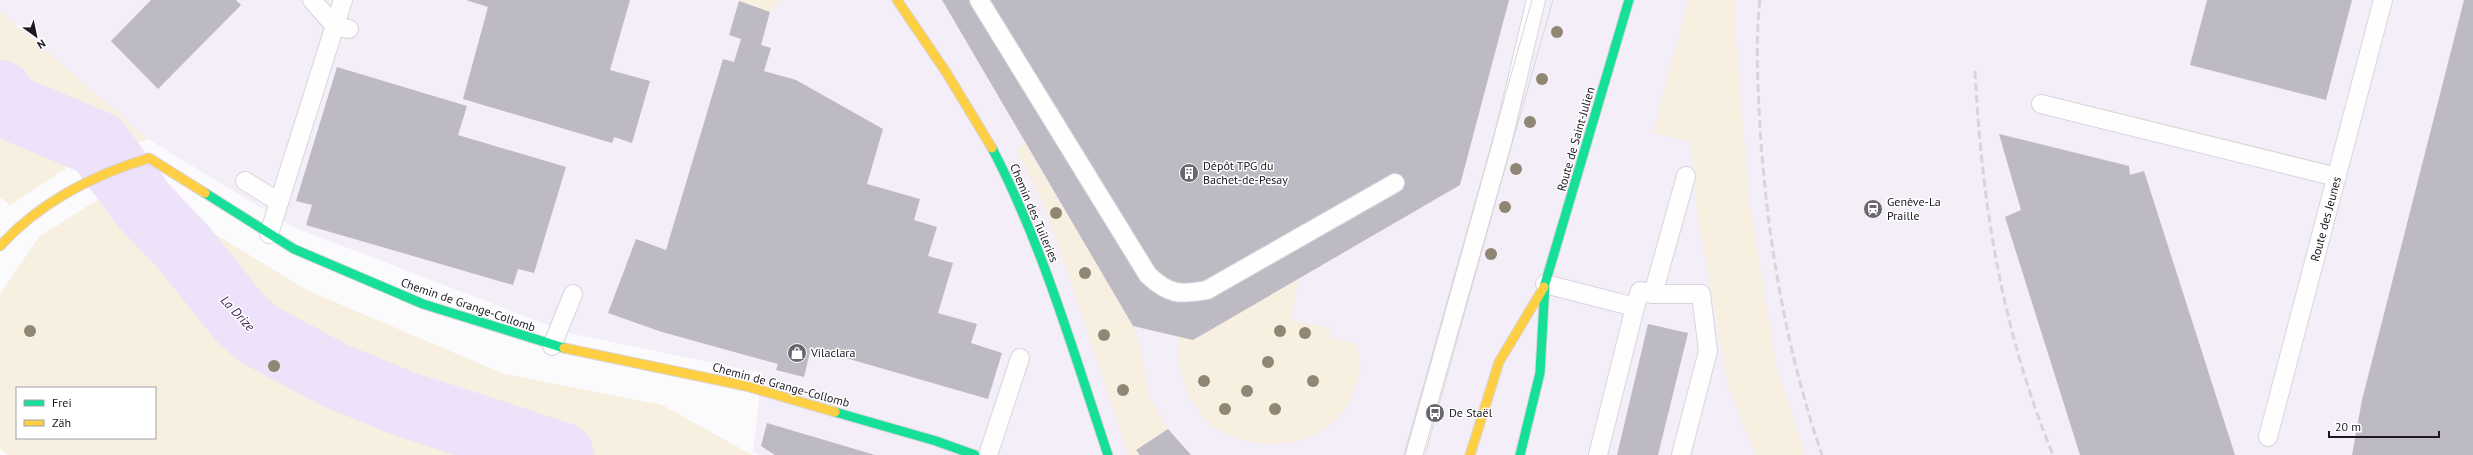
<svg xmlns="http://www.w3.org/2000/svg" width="2473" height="455" font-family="'PT Sans',sans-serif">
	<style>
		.built { fill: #f3eef8 }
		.green { fill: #f7efe0; fill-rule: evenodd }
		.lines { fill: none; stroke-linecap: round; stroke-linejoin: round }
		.river { stroke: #eee2fa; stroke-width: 66 }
		.building { fill: #bebac3 }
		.lane-casing { stroke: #d8d5dc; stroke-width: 20 }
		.fast-casing { stroke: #d8d5dc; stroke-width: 11 }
		.slow-casing { stroke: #d8d5dc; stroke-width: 11 }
		.lane { stroke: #fefeff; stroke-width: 18 }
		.fast { stroke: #16e098; stroke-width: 9 }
		.slow { stroke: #ffcf43; stroke-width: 9 }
		.tram { stroke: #d6d6d8; stroke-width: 1 }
		.rail { stroke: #d6d6d8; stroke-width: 3; stroke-dasharray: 8 4; stroke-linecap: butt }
		.tree { fill: #8f8774 }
		.labels { text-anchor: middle; stroke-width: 3; stroke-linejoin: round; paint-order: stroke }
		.street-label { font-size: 12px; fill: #1c1721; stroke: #fff }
		.poi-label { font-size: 12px; fill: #1c1721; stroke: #fff; text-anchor: start }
		.water-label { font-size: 13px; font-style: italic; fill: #44285b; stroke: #fff }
	</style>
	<rect width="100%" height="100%" fill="#fbfafd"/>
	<polygon class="built" points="0,0 736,0 770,12 781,0 2473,0 2473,455 760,455 753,452 762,373 568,333 291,226 148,139 0,11"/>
	<g class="green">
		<polygon points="736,0 781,0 770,12"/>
		<polygon points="1688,0 1736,0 1736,43 1749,199 1777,369 1805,455 1756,455 1728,386 1697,211 1691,141 1653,133"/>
		<polygon points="0,11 148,139 92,160 76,151 65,169 10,205 0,197"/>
		<polygon points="1025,143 1133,326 1140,344 1149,397 1168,429 1136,450 1140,455 1129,455 1125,446 1047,212 1016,149"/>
		<path d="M143,180H156L167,205L309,291L504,374L662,405L752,455H8L0,449V294L39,237L105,195ZM17,388H155V438H17Z"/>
		<path d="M1299,278L1291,321L1330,328V338L1355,344C1364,364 1361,374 1353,393C1331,445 1274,455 1226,434C1219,430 1211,426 1206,420C1183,394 1178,369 1177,336Z"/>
	</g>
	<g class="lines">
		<polyline class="river" points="0,93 6,102 15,109 98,144 144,206 184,248 239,317 258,334 334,375 402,403 561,455"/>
	</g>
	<g class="building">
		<polygon points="151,0 236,0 241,5 158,89 111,41"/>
		<polygon points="466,0 630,0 610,70 650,81 632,143 614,137 612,143 463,99 488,7"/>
		<polygon points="942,0 1509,0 1460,185 1193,340 1133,326"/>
		<polygon points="2207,0 2352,0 2326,100 2190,65"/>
		<polygon points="2464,0 2473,0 2473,455 2352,455 2362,400"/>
		<polygon points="739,1 770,12 761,45 771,48 764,71 796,80 883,129 867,184 920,199 914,220 937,227 928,256 953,263 938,313 977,324 971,343 1002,353 988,399 811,348 804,377 776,370 778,364 662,332 608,313 636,239 666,250 723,59 734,62 741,39 729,35"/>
		<polygon points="337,67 467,106 458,135 566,167 534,273 518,269 513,285 306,225 312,205 296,201"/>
		<polygon points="1999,134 2129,166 2130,175 2144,171 2235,455 2080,455 2005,217 2021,210"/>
		<polygon points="1648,324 1688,333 1658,455 1617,455"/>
		<polygon points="767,423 875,455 775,455 761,446"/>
		<polygon points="1168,429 1191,455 1140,455 1136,450"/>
	</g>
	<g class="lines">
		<g class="lane-casing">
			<g id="lane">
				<polyline points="312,0 335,26 349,29"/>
				<path d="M979,0L1148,275C1169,295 1180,295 1207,290L1395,183"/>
				<polyline points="2041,104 2337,177"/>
				<polyline points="245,181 279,202"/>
				<polyline points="269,234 343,0"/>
				<polyline points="1545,284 1635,307 1598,455"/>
				<polyline points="1653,294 1701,294 1708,351 1681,455"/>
				<polyline points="1635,307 1640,291 1653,294 1686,176"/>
				<polyline points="552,346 573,294"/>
				<polyline points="2268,437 2383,0"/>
				<polyline points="988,455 1020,358"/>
				<polyline points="1415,455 1502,143 1536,0"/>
			</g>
		</g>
		<g class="fast-casing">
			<g id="fast">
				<path d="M992,148C1043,246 1073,351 1108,455"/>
				<polyline points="205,193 294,249 423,304 564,348"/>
				<polyline points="835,412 936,441 975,455"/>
				<polyline points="1520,455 1540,373 1545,284 1629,0"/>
			</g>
		</g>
		<g class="slow-casing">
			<g id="slow">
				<polyline points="897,0 946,72 992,148"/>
				<path d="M0,246C40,202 93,175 149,158L205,193"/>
				<polyline points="564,348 746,386 835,412"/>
				<polyline points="1470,455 1499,362 1544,287"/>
			</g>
		</g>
		<use href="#lane" class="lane"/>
		<use href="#fast" class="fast"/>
		<use href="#slow" class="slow"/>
		<g class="tram">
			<polyline points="1404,455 1532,0"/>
			<polyline points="1423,455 1553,0"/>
		</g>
		<g class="rail">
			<path d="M1760,0C1755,42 1758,86 1760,128C1767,238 1786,350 1822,455"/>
			<path d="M1975,71C1982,206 2002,330 2053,455"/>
		</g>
	</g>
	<g class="tree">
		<circle cx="1557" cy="32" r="6"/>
		<circle cx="1542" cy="79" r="6"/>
		<circle cx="1530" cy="122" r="6"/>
		<circle cx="1516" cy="169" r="6"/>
		<circle cx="1505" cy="207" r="6"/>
		<circle cx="1056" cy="213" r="6"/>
		<circle cx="1491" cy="254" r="6"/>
		<circle cx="1085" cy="273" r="6"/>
		<circle cx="30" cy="331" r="6"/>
		<circle cx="1280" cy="331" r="6"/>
		<circle cx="1305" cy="333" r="6"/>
		<circle cx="1104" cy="335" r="6"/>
		<circle cx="1268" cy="362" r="6"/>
		<circle cx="274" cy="366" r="6"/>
		<circle cx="1204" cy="381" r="6"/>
		<circle cx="1313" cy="381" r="6"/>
		<circle cx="1123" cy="390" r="6"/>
		<circle cx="1247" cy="391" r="6"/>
		<circle cx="1225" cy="409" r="6"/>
		<circle cx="1275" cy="409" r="6"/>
	</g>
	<defs>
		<g id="building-disc" transform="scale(1)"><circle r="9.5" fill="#6a666e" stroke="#fff"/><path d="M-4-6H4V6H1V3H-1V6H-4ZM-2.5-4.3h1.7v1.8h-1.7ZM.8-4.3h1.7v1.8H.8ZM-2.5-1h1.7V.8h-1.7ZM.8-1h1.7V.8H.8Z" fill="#fff"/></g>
		<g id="station-disc" transform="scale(1)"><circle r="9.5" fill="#6a666e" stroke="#fff"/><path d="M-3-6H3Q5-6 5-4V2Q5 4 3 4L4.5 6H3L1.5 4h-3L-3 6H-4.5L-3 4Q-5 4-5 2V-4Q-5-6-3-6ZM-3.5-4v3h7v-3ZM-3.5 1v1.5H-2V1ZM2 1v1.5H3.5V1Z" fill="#fff"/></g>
		<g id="shop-disc" transform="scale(1)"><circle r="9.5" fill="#6a666e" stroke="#fff"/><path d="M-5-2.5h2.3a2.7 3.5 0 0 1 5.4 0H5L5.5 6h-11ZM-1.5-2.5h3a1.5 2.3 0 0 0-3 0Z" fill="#fff"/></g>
		<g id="bus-disc" transform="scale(1)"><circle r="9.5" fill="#6a666e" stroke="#fff"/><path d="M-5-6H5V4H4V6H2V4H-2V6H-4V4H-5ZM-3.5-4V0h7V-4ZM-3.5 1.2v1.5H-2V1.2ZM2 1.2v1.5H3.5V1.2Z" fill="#fff"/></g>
	</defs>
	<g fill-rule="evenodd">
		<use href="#building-disc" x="1189" y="173"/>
		<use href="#station-disc" x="1873" y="209"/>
		<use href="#shop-disc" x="797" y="353"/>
		<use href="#bus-disc" x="1435" y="413"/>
	</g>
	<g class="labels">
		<g class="street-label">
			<text transform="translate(1576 139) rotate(-74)" y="4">Route de Saint-Julien</text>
			<text transform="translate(1034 213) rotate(67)" y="4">Chemin des Tuileries</text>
			<text transform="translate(2326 219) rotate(-75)" y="4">Route des Jeunes</text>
			<text transform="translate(468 305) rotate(19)" y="4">Chemin de Grange-Collomb</text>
			<text transform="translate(781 385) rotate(15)" y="4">Chemin de Grange-Collomb</text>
		</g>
		<g class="poi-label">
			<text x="1203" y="170">Dépôt TPG du<tspan x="1203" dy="14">Bachet-de-Pesay</tspan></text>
			<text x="1887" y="206">Genève-La<tspan x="1887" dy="14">Praille</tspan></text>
			<text x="811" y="357">Vilaclara</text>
			<text x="1449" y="417">De Staël</text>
		</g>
		<g class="water-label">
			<text transform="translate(238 313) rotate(47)" y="5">La Drize</text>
		</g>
	</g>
	<rect x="16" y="387" width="140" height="52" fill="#ffffff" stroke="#a4a2a6"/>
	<rect x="24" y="400" width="20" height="6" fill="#16e098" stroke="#a4a2a6"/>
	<text x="52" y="407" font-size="12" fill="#1c1721">Frei</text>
	<rect x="24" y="420" width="20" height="6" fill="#ffcf43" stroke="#a4a2a6"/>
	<text x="52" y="427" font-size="12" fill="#1c1721">Zäh</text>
	<g transform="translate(36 36) rotate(147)" stroke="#ffffff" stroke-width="3" paint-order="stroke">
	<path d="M0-3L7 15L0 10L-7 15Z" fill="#1c1721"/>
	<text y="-6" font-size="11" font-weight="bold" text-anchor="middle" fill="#1c1721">N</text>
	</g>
	<path d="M2329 431v6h110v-6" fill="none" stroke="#1c1721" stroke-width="2"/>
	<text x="2335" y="431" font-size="12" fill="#1c1721" stroke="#ffffff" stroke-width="3" paint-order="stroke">20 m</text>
</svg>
